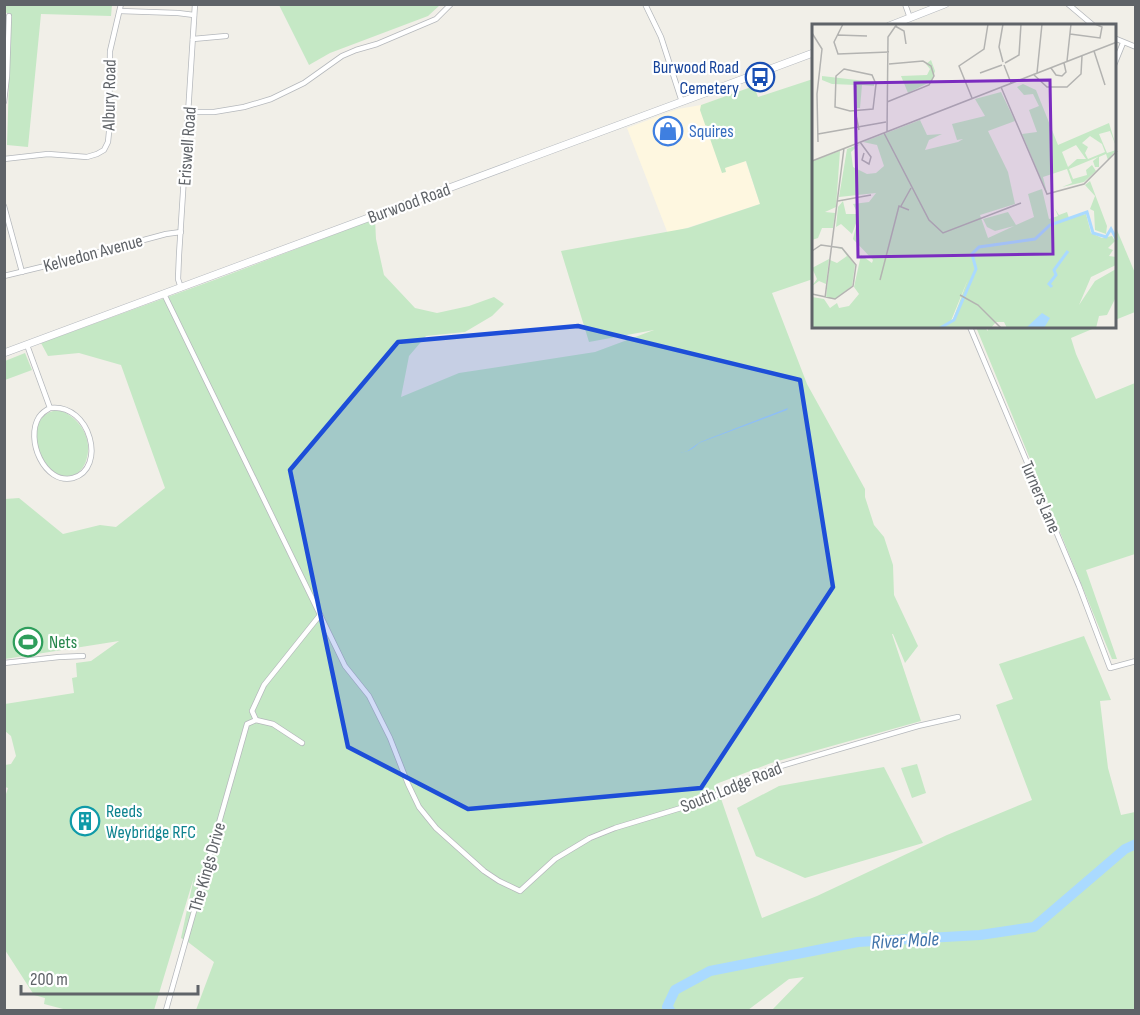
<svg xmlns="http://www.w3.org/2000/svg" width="1140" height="1015" font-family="'Sofia Sans Condensed',sans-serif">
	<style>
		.commercial { fill: #fef7e0 }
		.green { fill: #c5e8c5 }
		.water { fill: #aadaff }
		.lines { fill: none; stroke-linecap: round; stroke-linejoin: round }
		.river { stroke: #aadaff; stroke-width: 10 }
		.street-casing { stroke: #b5b8bc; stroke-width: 6 }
		.secondary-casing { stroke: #b6babf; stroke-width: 8 }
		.street { stroke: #fff; stroke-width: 4.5 }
		.secondary { stroke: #fff; stroke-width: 7 }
		.marked { fill: #1d4ed8; fill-opacity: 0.2; stroke: #1d4ed8; stroke-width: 4.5; stroke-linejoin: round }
		.labels { text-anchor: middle; stroke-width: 4.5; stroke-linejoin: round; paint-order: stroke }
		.transit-label { font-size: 18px; fill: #164399; stroke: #fff; text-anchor: end }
		.street-label { font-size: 18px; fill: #5f6368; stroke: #fff }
		.shop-label { font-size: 18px; fill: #366cbe; stroke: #fff; text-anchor: start }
		.leisure-label { font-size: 18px; fill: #27864d; stroke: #fff; text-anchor: start }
		.culture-label { font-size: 18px; fill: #0d838f; stroke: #fff; text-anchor: start }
		.water-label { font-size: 20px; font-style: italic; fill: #4174aa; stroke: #fff }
		.inset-river { fill: none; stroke: #aadaff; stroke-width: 3 }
		.inset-road { fill: none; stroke: #b3b3b1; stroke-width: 1.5 }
		.view { fill: #7b2cbf; fill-opacity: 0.15; stroke: #7b2cbf; stroke-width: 3 }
		.inset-edge { fill: none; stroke: #5f6368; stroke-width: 3 }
	</style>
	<rect width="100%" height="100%" fill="#f1efe8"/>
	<polygon class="commercial" points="724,97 760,204 668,234 627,128 678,109 701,105"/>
	<g class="green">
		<polygon points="4,5 112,5 111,16 41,14 28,147 7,145 11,15 5,12"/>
		<polygon points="279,5 440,5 428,16 330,53 309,65"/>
		<polygon points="813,79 813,279 772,293 807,384 865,489 865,497 874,525 884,537 893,565 894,595 918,646 905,663 893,634 892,634 921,721 771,763 716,784 762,918 817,896 947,835 1032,800 996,705 1013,699 999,664 1084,636 1111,700 1100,701 1108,768 1121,815 1135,812 1135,1010 772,1010 804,977 789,979 748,1010 196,1010 214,962 188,942 181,938 194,877 154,1010 67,1010 44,1004 45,998 34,995 5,950 4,800 8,788 5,787 5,765 11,764 16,756 11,736 5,731 5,704 74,693 72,678 77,677 76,663 91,661 119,641 5,659 5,499 19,498 63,534 100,525 116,527 165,488 121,365 79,353 48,356 41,343 217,279 375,219 376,239 384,275 415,308 437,313 469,306 494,297 504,304 492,316 465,332 426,336 409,356 401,397 459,373 595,352 654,330 589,342 561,251 688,228 760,204 746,161 725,168 726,172 722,173 700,110 701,105 754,86 758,97"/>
		<polygon points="1114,223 1135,273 1135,312 1115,320"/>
		<polygon points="976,327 984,327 988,331 988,327 1097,327 1071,338 1076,354 1096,399 1135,383 1135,554 1086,570 1117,659 1112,659"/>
		<polygon points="25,353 32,370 5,380 5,361"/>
		<path d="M59,410C80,417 94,440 86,461C84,467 80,472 74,475C42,488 16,413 59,410Z"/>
		<polygon points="917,764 926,793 912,798 901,768"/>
		<polygon points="884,767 923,843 805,878 756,856 737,808 779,786"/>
	</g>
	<path class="water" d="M788,408L787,410L699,443C693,449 688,453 679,452H686L700,442Z"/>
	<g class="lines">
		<polyline class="river" points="670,1010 667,1007 675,990 710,971 858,942 980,935 1034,927 1125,849 1136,844"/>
		<g class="street-casing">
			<g id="street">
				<polyline points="645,4 661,37 682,102"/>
				<polyline points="905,4 910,18"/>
				<polyline points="1068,4 1094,26"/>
				<polyline points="120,11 178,13 194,15"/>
				<polyline points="1114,38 1136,47"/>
				<polyline points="193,39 226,36"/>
				<polyline points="1114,65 1123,43"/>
				<polyline points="4,102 7,76 9,16"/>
				<polyline points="189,112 214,112 244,107 271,99 304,83 342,56 356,50 377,44 436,19 451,4"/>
				<polyline points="4,159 48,154 87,157 97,154 104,150 108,142 109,132 110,51 121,4"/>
				<polyline points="4,206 22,272"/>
				<polyline points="4,276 62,262 166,234 181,232"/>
				<polyline points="181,288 178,279 179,255 195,4"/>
				<polyline points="164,294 345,666 369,696 390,738 408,784 419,807 436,828 484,871 499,881 520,891 555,859 590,838 615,828 681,808 736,788 752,777 774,768 918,726 958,717"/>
				<polyline points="970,327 1079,586 1110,668 1136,661"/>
				<path d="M27,345L50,408C91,403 107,469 73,478C44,485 25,439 39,417C42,413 46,410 50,408"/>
				<polyline points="4,663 59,657 83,656"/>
				<polyline points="256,720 252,711 264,685 320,615"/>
				<polyline points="166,1010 247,724 256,720 273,724 302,743"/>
			</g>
		</g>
		<g class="secondary-casing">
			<g id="secondary">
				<polyline points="889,26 945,4"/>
				<polyline points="4,353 813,53"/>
			</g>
		</g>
		<use href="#street" class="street"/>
		<use href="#secondary" class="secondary"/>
	</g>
	<path class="marked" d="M578,326L800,380L833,587L701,788L468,809L348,747L290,470L398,342Z"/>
	<defs>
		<g id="bus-ring" transform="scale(1.5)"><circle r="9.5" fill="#fff" stroke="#1a4fb4" stroke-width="1.5"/><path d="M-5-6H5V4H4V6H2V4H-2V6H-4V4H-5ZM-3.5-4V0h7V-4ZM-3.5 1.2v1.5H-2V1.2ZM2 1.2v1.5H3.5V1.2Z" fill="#1a4fb4"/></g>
		<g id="shop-ring" transform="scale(1.5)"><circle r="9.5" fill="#fff" stroke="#3f7fe0" stroke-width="1.5"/><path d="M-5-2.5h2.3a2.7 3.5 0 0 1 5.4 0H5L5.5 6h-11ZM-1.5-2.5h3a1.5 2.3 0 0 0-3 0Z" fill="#3f7fe0"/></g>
		<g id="stadium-ring" transform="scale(1.5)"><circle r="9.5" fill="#fff" stroke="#2e9e5b" stroke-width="1.5"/><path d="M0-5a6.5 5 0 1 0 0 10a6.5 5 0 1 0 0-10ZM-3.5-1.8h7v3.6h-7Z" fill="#2e9e5b"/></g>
		<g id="building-ring" transform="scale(1.5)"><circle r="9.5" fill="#fff" stroke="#0f9aa8" stroke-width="1.5"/><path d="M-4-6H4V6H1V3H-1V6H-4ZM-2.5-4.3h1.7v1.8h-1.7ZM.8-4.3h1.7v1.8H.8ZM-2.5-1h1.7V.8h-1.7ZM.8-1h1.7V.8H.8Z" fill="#0f9aa8"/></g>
	</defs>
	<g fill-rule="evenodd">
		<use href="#bus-ring" x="760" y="77"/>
		<use href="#shop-ring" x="668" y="131"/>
		<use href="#stadium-ring" x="28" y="642"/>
		<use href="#building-ring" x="85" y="821"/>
	</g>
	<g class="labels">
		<g class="transit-label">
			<text x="739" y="73">Burwood Road<tspan x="739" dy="21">Cemetery</tspan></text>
		</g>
		<g class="street-label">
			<text transform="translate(109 95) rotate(-89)" y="6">Albury Road</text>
			<text transform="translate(187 146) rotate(-86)" y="6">Eriswell Road</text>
			<text transform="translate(409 203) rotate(-20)" y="6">Burwood Road</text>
			<text transform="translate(93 253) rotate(-15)" y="6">Kelvedon Avenue</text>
			<text transform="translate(1041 497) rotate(67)" y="6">Turners Lane</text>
			<text transform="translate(731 787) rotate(-22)" y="6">South Lodge Road</text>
			<text transform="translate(207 867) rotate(-74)" y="6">The Kings Drive</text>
		</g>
		<g class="shop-label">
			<text x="689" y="137">Squires</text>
		</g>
		<g class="leisure-label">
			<text x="49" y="648">Nets</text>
		</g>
		<g class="culture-label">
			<text x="106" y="817">Reeds<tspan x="106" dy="21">Weybridge RFC</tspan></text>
		</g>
		<g class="water-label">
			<text transform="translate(905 940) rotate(-3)" y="7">River Mole</text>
		</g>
	</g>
	<g transform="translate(812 24)">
		<rect width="304" height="304" fill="#f1efe8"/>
		<path d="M119,36L123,47L120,57L96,69L89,52L115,51L118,45L114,40ZM10,52L62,58V62L50,61L48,84H44V61L20,60L10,56ZM211,60L224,66L246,121L297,99L304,122L298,107L287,110L295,129L304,126L296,136L294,130L287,133V143H283L281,137L286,133L257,145L261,155L275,151L274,146L280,141L284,147L272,158L250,163L260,159L255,145L231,153L235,169L210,110L225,108L217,86L227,82L221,70L212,71L205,63ZM278,112L290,120L293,128L276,135L273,129L276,123L270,119ZM264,121L274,135H265L256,143L250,128ZM189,68L203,97L176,107L196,148L203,180L168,191L176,214L202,202L183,207L175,203L171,195L196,188L204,201L222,193L216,170L230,165L237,195L246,192L243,185L247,191L255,188L257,194L274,190L279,209L290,214L300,212L303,217L296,224L301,226L297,232L304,233V241L279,253L267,281L283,257L304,245L303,275L295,291L287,292L284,304H195L192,298H184L179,304H128L140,298L156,255L139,297L126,304H0V273L12,275L18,284L25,279L27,284L37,282L47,270L42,263L49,231L60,239L61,236L41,215L46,194L40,210L29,200L24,203L26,183L31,177L34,190H46L41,180L57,178L64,169L27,173L35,125L48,120L39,128L41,143L55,150L64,149L72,142L65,121L51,118L108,96L115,111L130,110L117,116L113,126L146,118L151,115L145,116L140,100L173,92L163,75ZM28,127L24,183L13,188L23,189L21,204H10L6,214L0,216V137ZM278,157L295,202L294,210L283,206L282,187L278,185L283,172L273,161ZM20,223L30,224L43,241L40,262L23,275L14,274L18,236L25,239L35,232L30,225ZM17,235L14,260L7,257L0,262L5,255L0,244Z" fill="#c5e8c5" fill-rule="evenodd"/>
		<path d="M230,289L238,294L232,304H214Z" fill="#aadaff"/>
		<path class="inset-river" d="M240,263L237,260L244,251L242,246L256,227M128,304L142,296L164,245L160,230L167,223L223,215L238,201L275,188L281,209L294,213L299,205L305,216"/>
		<path class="inset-road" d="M31,0L22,18L26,30L77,28M116,0H139M83,2L92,7L94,20M0,9L10,25L5,70L6,118M258,10L288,14L290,3L283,0M25,11L55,12M282,27L293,61M255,37L259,0M191,38L187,23L191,0M193,39L207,31L209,0M192,41L199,59M239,44L244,51L250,52L254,48L252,39M32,45L60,51L64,60L61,85L38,87L23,83L24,52ZM168,49L190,41M225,49L230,0M221,50L235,63H255L269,50L270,32M44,62L43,86L47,106M189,63L235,170L272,160L305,127M160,74L147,42L172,25L176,0M75,78L117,61L122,52L119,42L111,37L77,40M75,108L76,13L85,0M72,109L117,196L131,209L209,179M6,110L74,98M48,118L59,133L57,140L50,136L52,129M0,137L305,18M26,177L59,171M89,182L99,164M0,227L9,221L30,224L44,241L41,262L23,275L0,270M68,256L87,182L97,186M148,271L166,281L189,304M13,274L32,124"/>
		<path class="view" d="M238,56L241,230L46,233L43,59Z"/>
		<rect width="304" height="304" class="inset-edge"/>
	</g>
	<rect width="1140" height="1015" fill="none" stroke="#5f6368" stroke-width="12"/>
	<path d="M21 985v9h177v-9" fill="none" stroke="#5f6368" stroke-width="3"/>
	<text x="30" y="985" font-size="18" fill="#5f6368" stroke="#ffffff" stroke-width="4.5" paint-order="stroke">200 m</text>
</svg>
